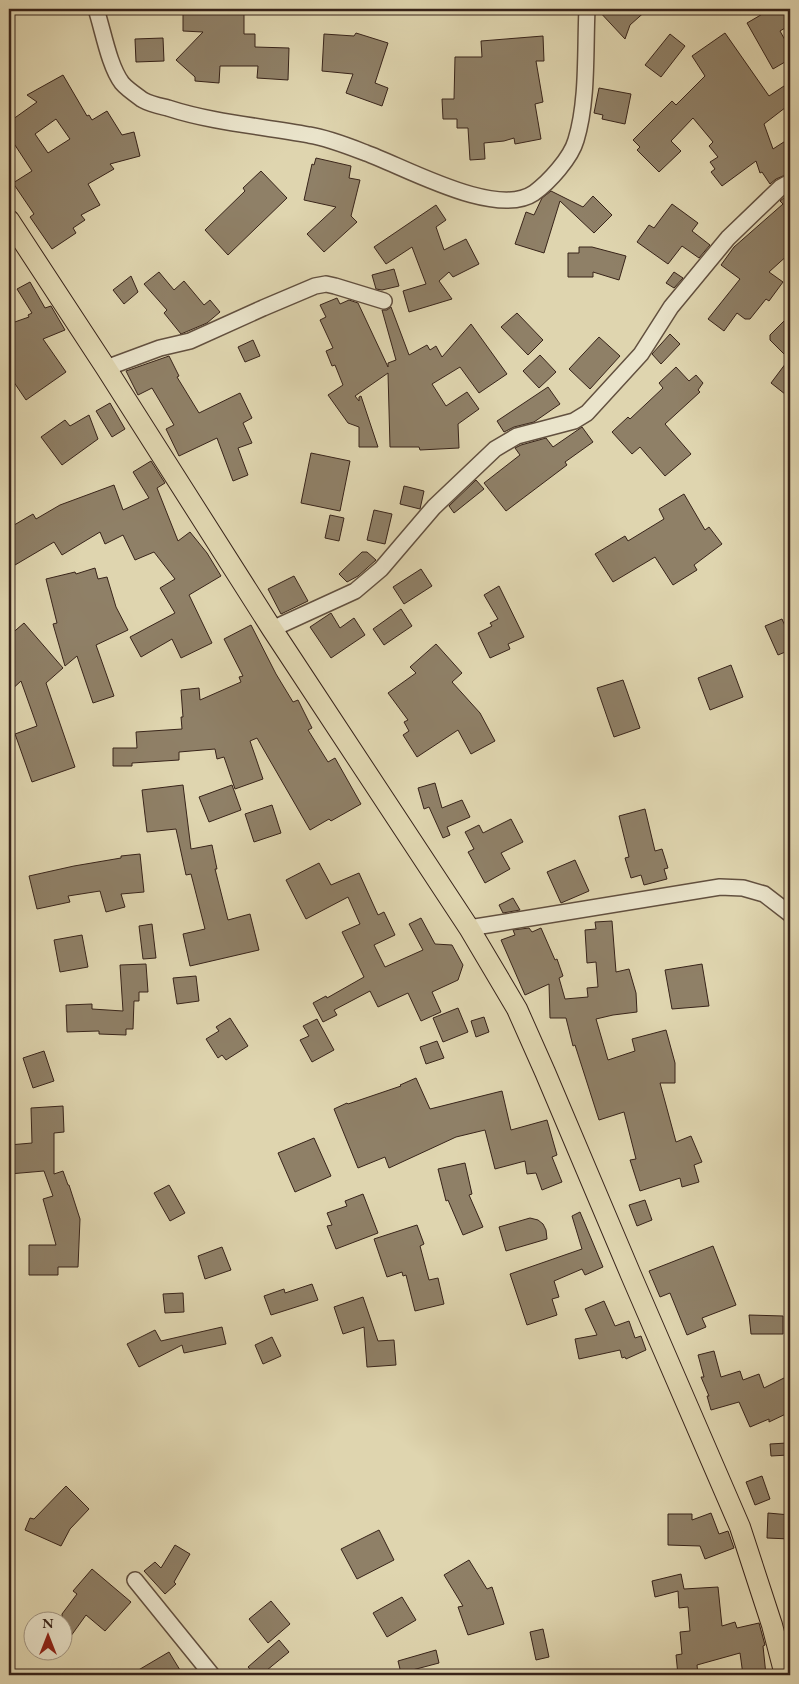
<svg xmlns="http://www.w3.org/2000/svg" width="799" height="1684" font-family="'EB Garamond',serif">
	<style>
		.building { fill: #8f8067; stroke: #38241a; fill-rule: evenodd }
		.lines { fill: none; stroke-linecap: round; stroke-linejoin: round }
		.minor-casing { stroke: #62503f; stroke-width: 18 }
		.major-casing { stroke: #38241a; stroke-width: 22 }
		.minor { stroke: #eae4cb; stroke-width: 15 }
		.major { stroke: #dfd5af; stroke-width: 20 }
	</style>
	<rect width="100%" height="100%" fill="#dfd5af"/>
	<filter id="stains"><feTurbulence type="fractalNoise" baseFrequency=".004" numOctaves="4"/><feColorMatrix values="0 0 0 0 .2 0 0 0 0 .09 0 0 0 0 .02 0 0 0 .5 -.17"/></filter>
	<radialGradient id="worn" r=".72"><stop offset=".6" stop-color="#630" stop-opacity="0"/><stop offset="1" stop-color="#630" stop-opacity=".3"/></radialGradient>
	<g class="building">
		<polygon points="183,9 244,9 244,34 255,34 255,47 289,48 288,80 257,78 258,66 220,66 219,83 195,81 195,77 176,60 203,32 183,31"/>
		<polygon points="597,9 648,9 630,25 625,39"/>
		<polygon points="771,9 786,9 790,15 790,25 780,31 790,49 790,59 773,69 747,23"/>
		<polygon points="356,33 388,43 375,83 388,88 382,106 346,93 353,74 322,71 324,34 354,36"/>
		<polygon points="725,33 769,96 784,86 790,95 790,104 764,124 773,149 790,138 790,173 776,179 770,184 762,172 760,173 756,161 722,186 711,172 715,169 710,162 718,157 709,146 713,142 693,118 671,141 681,151 659,172 637,150 640,147 633,140 672,101 676,105 705,76 692,56"/>
		<polygon points="670,34 685,46 661,77 645,65"/>
		<polygon points="543,36 544,61 536,61 543,102 535,104 541,139 515,144 514,138 504,141 484,143 485,159 470,160 468,128 457,128 457,119 443,119 442,99 454,99 455,57 482,57 481,41"/>
		<polygon points="163,38 164,61 136,62 135,39"/>
		<path d="M63,75L87,116L89,115L92,120L107,111L122,135L134,132L140,156L110,164L114,169L88,184L100,205L81,215L85,220L73,228L76,233L52,249L30,217L34,214L13,183L32,171L9,136V122L37,102L27,95ZM56,119L70,139L48,153L35,134Z"/>
		<polygon points="599,88 631,94 625,124 602,119 603,115 594,113"/>
		<polygon points="316,158 351,166 349,178 360,180 351,216 357,222 324,252 307,234 336,207 304,200 312,164 314,165"/>
		<polygon points="261,171 287,198 228,255 205,230 245,191 243,188"/>
		<polygon points="551,191 583,207 593,196 612,215 594,233 560,201 544,253 515,244 526,212 534,215 542,198"/>
		<polygon points="790,193 790,253 769,272 783,282 769,301 766,299 750,319 745,319 737,313 724,331 708,319 740,279 721,265 734,247 783,204 780,201"/>
		<polygon points="672,204 698,223 692,231 710,245 699,258 682,246 668,264 637,242 649,225 654,228"/>
		<polygon points="436,205 446,220 436,227 444,250 466,239 479,264 453,277 449,272 439,281 452,299 409,312 403,291 426,284 412,247 386,264 374,247"/>
		<polygon points="579,247 592,247 626,256 619,280 593,272 593,277 568,277 568,253 579,253"/>
		<polygon points="394,269 399,286 382,290 376,289 372,275"/>
		<polygon points="159,272 174,290 184,281 204,305 210,300 220,312 207,323 181,334 164,313 167,310 144,284"/>
		<polygon points="674,272 683,278 674,288 666,283"/>
		<polygon points="131,276 138,292 124,304 113,290"/>
		<polygon points="30,282 45,308 51,306 65,330 43,339 66,372 26,400 9,375 9,324 29,317 28,315 32,313 17,289"/>
		<polygon points="337,298 340,304 349,300 358,303 388,367 388,363 396,360 382,310 387,310 391,307 409,355 427,345 430,350 436,346 442,357 471,324 507,374 479,393 460,367 432,384 446,406 467,392 479,409 458,424 459,448 420,450 419,447 390,447 388,373 355,396 359,401 359,397 361,396 378,447 359,447 359,427 348,423 328,395 343,385 335,365 332,366 326,351 333,348 320,320 326,317 320,305"/>
		<polygon points="517,313 543,340 528,355 501,327"/>
		<polygon points="790,315 790,398 771,383 789,359 770,340 770,335"/>
		<polygon points="670,334 680,344 661,364 652,354"/>
		<polygon points="599,337 620,356 590,389 569,369"/>
		<polygon points="253,340 260,356 245,362 238,347"/>
		<polygon points="540,355 556,372 539,388 523,371"/>
		<polygon points="169,356 179,376 177,377 199,413 240,393 252,418 243,423 252,443 238,448 248,475 233,481 217,438 179,456 166,429 174,425 152,388 138,395 126,371"/>
		<polygon points="676,367 689,381 696,375 703,383 698,390 700,392 665,424 691,454 665,476 640,447 632,454 612,432 628,417 630,419 663,388 659,383"/>
		<polygon points="548,387 560,404 534,422 514,427 504,432 497,421"/>
		<polygon points="110,403 125,429 112,437 96,411"/>
		<polygon points="89,415 98,439 62,465 41,437 65,420 70,426"/>
		<polygon points="582,427 593,442 565,462 567,465 506,511 484,483 520,455 515,448 521,445 546,438 553,447"/>
		<polygon points="311,453 350,461 340,511 301,503"/>
		<polygon points="151,461 165,483 157,488 178,541 190,532 207,553 221,576 189,595 212,643 181,658 172,639 141,657 130,637 175,613 160,588 175,579 154,552 135,560 123,535 105,544 100,532 62,555 54,542 15,565 9,554 9,528 33,514 36,519 60,505 114,485 123,510 149,498 133,472"/>
		<polygon points="476,480 484,489 454,513 449,506"/>
		<polygon points="404,486 424,491 420,509 400,504"/>
		<polygon points="684,494 705,530 709,527 722,544 694,565 697,570 673,585 655,557 613,582 595,554 625,536 628,541 664,519 659,509"/>
		<polygon points="374,510 392,514 385,544 367,540"/>
		<polygon points="330,515 344,518 339,541 325,538"/>
		<polygon points="362,552 367,552 376,560 358,576 347,582 339,574"/>
		<polygon points="95,568 98,579 107,577 116,607 128,630 96,645 114,696 93,703 77,656 65,666 53,624 57,623 46,579 75,572 76,574"/>
		<polygon points="421,569 432,586 404,604 393,587"/>
		<polygon points="294,576 308,601 281,614 268,589"/>
		<polygon points="499,586 524,637 508,644 510,649 490,658 478,633 492,626 490,623 498,619 484,595"/>
		<polygon points="401,609 412,626 384,645 373,629"/>
		<polygon points="331,613 340,628 354,618 365,635 331,658 310,627"/>
		<polygon points="782,619 785,626 790,624 790,650 778,655 765,626"/>
		<polygon points="24,623 63,668 46,683 75,767 32,782 15,734 37,726 21,681 9,692 9,636"/>
		<polygon points="251,625 276,674 293,702 298,700 312,728 308,730 328,762 335,758 361,804 331,821 329,819 310,830 257,738 250,741 263,779 235,789 224,757 217,759 215,749 179,752 179,760 132,763 132,766 113,766 113,748 137,748 136,732 182,729 181,717 183,717 181,690 199,688 200,700 241,682 239,677 243,676 224,639"/>
		<polygon points="436,644 462,673 452,682 480,713 495,741 471,754 458,730 417,757 403,735 409,731 404,722 408,720 388,693 416,673 410,667"/>
		<polygon points="731,665 743,697 710,710 698,678"/>
		<polygon points="623,680 640,728 614,737 597,688"/>
		<polygon points="435,783 442,808 462,800 470,817 447,827 450,835 443,838 429,807 424,809 418,788"/>
		<polygon points="183,785 191,849 212,845 217,869 215,869 228,920 250,914 259,950 190,966 183,934 205,929 191,874 186,875 176,829 147,832 142,790"/>
		<polygon points="232,785 241,810 209,822 199,797"/>
		<polygon points="272,805 281,833 254,842 245,814"/>
		<polygon points="645,809 655,851 662,849 668,868 664,869 667,879 644,885 641,875 631,878 625,858 629,857 619,816"/>
		<polygon points="511,819 523,842 501,853 510,869 485,883 468,852 474,849 465,832 479,825 483,833"/>
		<polygon points="140,854 144,892 121,894 125,907 106,912 100,891 68,896 70,902 37,909 29,876 74,866 121,858 121,856"/>
		<polygon points="575,860 589,891 561,903 547,872"/>
		<polygon points="319,863 331,885 359,873 378,915 384,912 395,935 374,945 385,967 423,950 409,924 421,918 435,944 452,945 463,965 458,980 432,992 441,1012 421,1021 408,993 378,1007 370,991 334,1010 337,1015 323,1022 313,1003 326,996 327,998 364,977 342,932 360,924 348,897 306,919 286,880"/>
		<polygon points="513,898 520,910 503,913 499,905"/>
		<polygon points="612,921 616,972 629,969 636,993 637,1012 613,1015 596,1019 608,1060 635,1051 632,1039 666,1030 675,1063 675,1083 660,1083 676,1142 691,1136 702,1162 694,1165 699,1182 682,1187 680,1178 640,1191 630,1160 636,1159 624,1112 599,1120 575,1045 573,1046 566,1018 550,1018 549,984 525,995 501,940 515,935 513,930 529,928 532,932 541,928 555,960 557,959 563,976 559,978 565,999 588,997 587,988 598,987 596,962 587,963 585,930 596,929 595,922"/>
		<polygon points="152,924 156,958 143,959 139,926"/>
		<polygon points="82,935 88,967 60,972 54,940"/>
		<polygon points="146,964 148,992 139,992 139,1001 134,1001 133,1029 126,1029 126,1035 99,1034 99,1031 67,1032 66,1005 92,1004 92,1009 123,1011 120,965"/>
		<polygon points="702,964 709,1006 672,1009 665,970"/>
		<polygon points="196,976 199,1001 177,1004 173,978"/>
		<polygon points="458,1008 468,1032 443,1042 433,1018"/>
		<polygon points="484,1017 489,1032 476,1037 471,1021"/>
		<polygon points="230,1018 248,1046 226,1060 222,1055 218,1058 206,1039 219,1031 216,1027"/>
		<polygon points="317,1019 334,1050 312,1062 300,1040 309,1036 303,1026"/>
		<polygon points="437,1041 444,1058 426,1064 420,1047"/>
		<polygon points="44,1051 54,1081 33,1088 23,1058"/>
		<polygon points="416,1078 430,1109 502,1091 511,1130 547,1120 557,1155 552,1157 562,1182 542,1190 536,1173 527,1174 525,1161 495,1169 485,1130 456,1137 389,1168 385,1157 358,1168 334,1109 347,1103 348,1104 401,1086 400,1085"/>
		<polygon points="63,1106 64,1132 54,1133 54,1174 63,1171 68,1185 69,1185 80,1219 78,1267 58,1267 58,1275 29,1275 29,1245 56,1245 43,1199 53,1196 44,1171 9,1174 9,1145 32,1143 31,1108"/>
		<polygon points="314,1138 331,1176 295,1192 278,1153"/>
		<polygon points="465,1163 472,1194 469,1195 483,1227 463,1235 448,1200 446,1201 438,1169"/>
		<polygon points="169,1185 185,1213 170,1221 154,1193"/>
		<polygon points="363,1194 378,1233 336,1249 327,1226 332,1225 327,1213 347,1206 345,1201"/>
		<polygon points="645,1200 652,1220 637,1226 629,1205"/>
		<polygon points="580,1212 603,1267 585,1275 582,1269 554,1281 559,1297 552,1299 557,1315 527,1325 510,1274 582,1249 572,1216"/>
		<polygon points="530,1218 538,1220 543,1224 546,1230 547,1239 506,1251 499,1227"/>
		<polygon points="417,1225 424,1244 420,1246 429,1280 438,1278 444,1304 415,1311 406,1275 403,1276 402,1272 387,1277 374,1239"/>
		<polygon points="713,1246 736,1305 702,1318 706,1327 687,1335 670,1293 660,1297 649,1271"/>
		<polygon points="222,1247 231,1270 205,1279 198,1256"/>
		<polygon points="312,1284 318,1300 271,1315 264,1296 284,1289 285,1293"/>
		<polygon points="183,1293 184,1312 165,1313 163,1294"/>
		<polygon points="363,1297 378,1341 394,1340 396,1365 367,1367 364,1327 343,1334 334,1307"/>
		<polygon points="604,1301 615,1326 629,1321 635,1338 641,1336 646,1350 626,1359 625,1357 622,1358 620,1350 579,1359 575,1339 597,1335 585,1309"/>
		<polygon points="749,1315 783,1316 783,1334 751,1334"/>
		<polygon points="222,1327 226,1344 184,1353 182,1345 139,1367 127,1344 155,1330 161,1341"/>
		<polygon points="272,1337 281,1356 263,1364 255,1345"/>
		<polygon points="714,1351 721,1377 740,1371 743,1380 759,1374 764,1388 790,1375 790,1412 769,1422 769,1419 750,1427 739,1402 711,1410 707,1396 709,1396 701,1377 704,1377 698,1355"/>
		<polygon points="787,1443 788,1455 771,1456 770,1444"/>
		<polygon points="762,1476 770,1499 755,1505 746,1482"/>
		<polygon points="66,1486 89,1509 70,1529 61,1546 25,1530 30,1518 34,1519"/>
		<polygon points="711,1513 719,1534 728,1531 734,1548 705,1559 700,1546 668,1545 668,1514 692,1514 692,1520"/>
		<polygon points="768,1513 790,1515 790,1539 767,1538"/>
		<polygon points="379,1530 394,1560 357,1579 341,1549"/>
		<polygon points="175,1545 190,1554 174,1582 176,1584 165,1594 144,1571 155,1562 161,1568"/>
		<polygon points="469,1560 487,1589 492,1587 504,1624 468,1635 458,1607 463,1606 444,1575"/>
		<polygon points="92,1569 131,1602 105,1631 86,1615 63,1647 62,1614 77,1594 73,1591"/>
		<polygon points="681,1574 684,1589 718,1587 722,1626 735,1622 737,1628 759,1623 765,1645 763,1646 766,1675 743,1675 740,1653 697,1665 698,1675 678,1675 676,1655 682,1654 680,1632 690,1631 688,1607 679,1608 678,1591 655,1597 652,1581"/>
		<polygon points="402,1597 416,1620 387,1637 373,1613"/>
		<polygon points="271,1601 290,1624 268,1643 249,1619"/>
		<polygon points="543,1629 549,1657 536,1660 530,1632"/>
		<polygon points="279,1640 289,1652 261,1675 255,1675 248,1667"/>
		<polygon points="436,1650 439,1663 401,1673 398,1661"/>
		<polygon points="169,1652 183,1675 130,1675"/>
	</g>
	<g class="lines">
		<g class="minor-casing">
			<g id="minor">
				<path d="M96,9C103,30 109,66 122,83C127,89 136,95 143,100C150,104 160,106 168,108C214,123 262,126 309,135C328,138 348,146 366,153C405,167 496,219 534,193C549,182 571,158 576,140C588,101 585,50 587,9"/>
				<polyline points="106,368 160,348 190,341 263,308 315,286 326,284 335,286 384,301"/>
				<polyline points="272,629 355,591 381,569 434,507 495,449 517,436 574,421 587,413 641,354 671,307 728,238 781,187 790,182"/>
				<polyline points="469,928 720,887 743,888 764,894 790,914"/>
				<polyline points="135,1580 212,1675"/>
			</g>
		</g>
		<g class="major-casing">
			<polyline id="major" points="9,220 106,368 272,629 469,928 517,1009 545,1072 631,1275 740,1527 772,1625 785,1675"/>
		</g>
		<use href="#minor" class="minor"/>
		<use href="#major" class="major"/>
	</g>
	<rect width="799" height="1684" fill="none" stroke="#dfd5af" stroke-width="30"/>
	<rect x="10" y="10" width="779" height="1664" fill="none" stroke="#38241a" stroke-width="2.5"/>
	<rect x="15" y="15" width="769" height="1654" fill="none" stroke="#38241a"/>
	<g transform="translate(48 1636)"><circle r="24" fill="#eae4cb" stroke="#a39784"/>
	<path d="M0-4L9 19L0 12L-9 19Z" fill="#8f2418"/>
	<text y="-8" font-size="14" font-weight="bold" text-anchor="middle" fill="#38241a">N</text>
	</g>
	<rect width="100%" height="100%" filter="url(#stains)"/>
	<rect width="100%" height="100%" fill="url(#worn)"/>
</svg>
